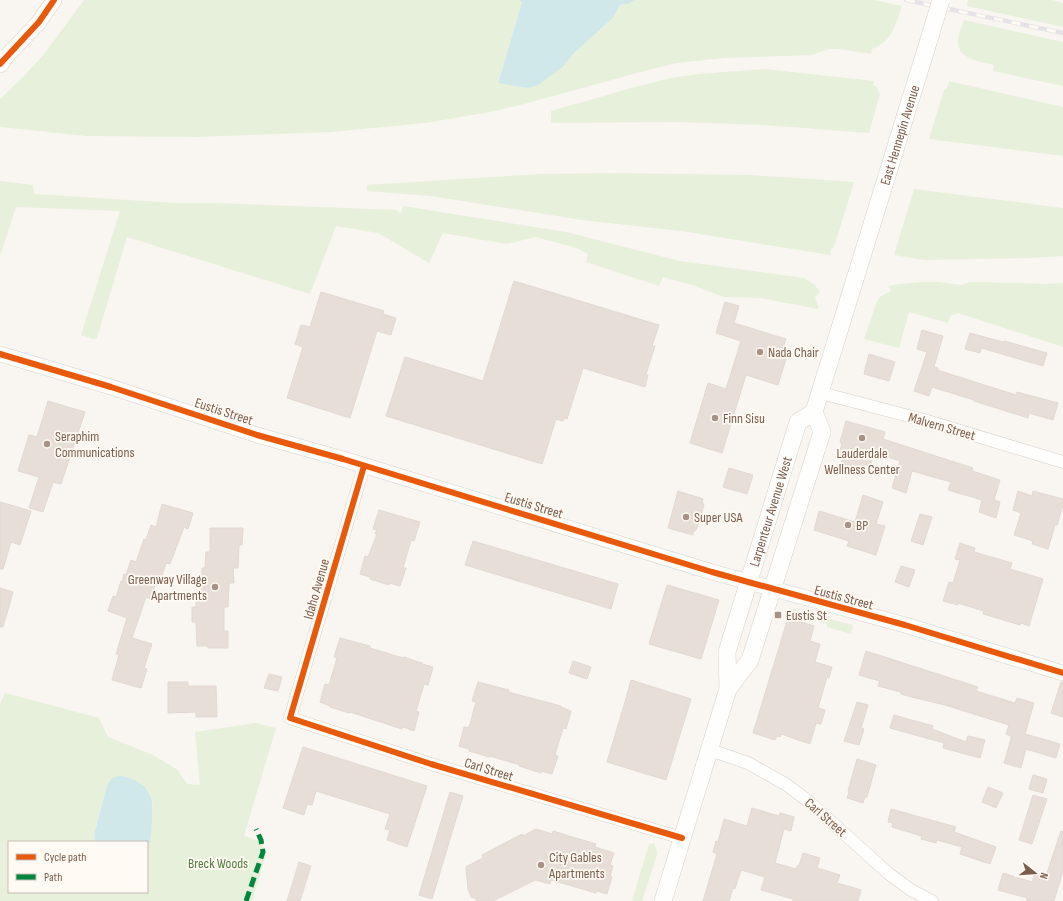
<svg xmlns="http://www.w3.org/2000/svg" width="1063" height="901" font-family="'Sofia Sans Condensed',sans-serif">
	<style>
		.green { fill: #e7f0db; fill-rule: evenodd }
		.water { fill: #d0e8ea }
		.building { fill: #e6ded7; stroke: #e2d8d2 }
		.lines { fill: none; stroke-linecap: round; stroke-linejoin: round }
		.minor-casing { stroke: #d7d1cb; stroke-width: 13 }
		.tertiary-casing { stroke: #d7d1cb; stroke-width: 16 }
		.secondary-casing { stroke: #d9d2cb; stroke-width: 18 }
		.minor { stroke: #fefefd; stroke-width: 12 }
		.tertiary { stroke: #fefefd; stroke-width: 15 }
		.secondary { stroke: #fefefd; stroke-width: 17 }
		.rail-casing { stroke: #e6e3e7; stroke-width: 4.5 }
		.rail { stroke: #fffaf3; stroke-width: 3; stroke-dasharray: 9; stroke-linecap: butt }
		.secondary-bridge-casing { stroke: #d9d2cb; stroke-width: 18; stroke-linecap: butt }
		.secondary-bridge { stroke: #fefefd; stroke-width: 17 }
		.quiet { stroke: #00873e; stroke-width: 5; stroke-dasharray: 10 5; stroke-linecap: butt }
		.cycleway-casing { stroke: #fffaf3; stroke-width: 8 }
		.cycleway { stroke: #e8590c; stroke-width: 6 }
		.poi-dot { fill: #a69286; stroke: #fffaf3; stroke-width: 1.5 }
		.labels { text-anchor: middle; stroke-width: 3.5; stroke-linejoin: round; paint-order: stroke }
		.street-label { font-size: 14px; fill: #7a5c4d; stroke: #fffaf3 }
		.poi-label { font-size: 14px; fill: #7a5c4d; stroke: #fffaf3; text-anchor: start }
		.park-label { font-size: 14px; fill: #537a41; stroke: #fffaf3 }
	</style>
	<rect width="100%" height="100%" fill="#f9f5f0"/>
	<g class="green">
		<path d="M84,0H518L522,2L498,82L528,88L563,67L574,53L613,18L620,5L628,4L635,0H874L902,6C895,25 893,41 872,49L871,54L839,49H829L812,55L724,58L676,63L648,70L524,104L490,112L425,123L331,132L196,137L87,136L0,127V99L23,77L45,53Z"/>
		<polygon points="968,0 1052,0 1063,3 1063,27 967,6"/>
		<path d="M964,20L1063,42V86L993,71L994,65C981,62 957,59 958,41C958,35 962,26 964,20Z"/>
		<polygon points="765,69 874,81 873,85 877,87 880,94 869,133 764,125 678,122 551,123 551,111 635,87 671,78 699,74"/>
		<polygon points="949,81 1063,107 1063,156 929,139 944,90 947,88"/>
		<polygon points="613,173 751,175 854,182 834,247 831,249 830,255 681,231 582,220 431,196 367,191 367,185 540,174"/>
		<path d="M0,181L33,185L34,194L175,203H216L397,210L398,212L401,213L403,206L566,232L680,261L804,278C811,282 816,285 820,292L815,297L818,306V309L761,298L724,297L692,285L663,277L659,286L586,262L588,254L574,247L535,237L507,244L443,233L429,263L378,233L336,226L310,294L127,237L97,338L93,339L81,335L120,211L16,207L0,256Z"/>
		<polygon points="914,189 1063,208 1063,256 1028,258 924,260 894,255"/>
		<polygon points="923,282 939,282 961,285 970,282 978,282 1047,284 1063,283 1063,347 958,313 951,315 948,323 909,312 899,348 864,339 877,301 881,296 891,291 888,286 900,284"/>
		<polygon points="789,608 853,625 851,634 827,627 827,624 796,614"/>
		<path d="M5,693L99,718L108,737L153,755L178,770L187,784L200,785L195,732L256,723L276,728L244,836L263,842L264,850L267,852L252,901H0V704ZM107,786L153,804L151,839L147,850V892H9V842H94L95,831Z"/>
		<polygon points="654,843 657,851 657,855 642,901 632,901 649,844"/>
	</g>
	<g class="water">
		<polygon points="518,0 635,0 628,4 620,5 613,18 574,53 563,67 538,85 528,88 498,83 522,2"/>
		<path d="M121,776C136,779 150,786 152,803C153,809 152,816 152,822C151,831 152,841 147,850V842H94L95,831L107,786C110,779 113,777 121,776Z"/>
	</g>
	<g class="building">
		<polygon points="514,281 659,325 652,346 655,346 646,374 648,375 645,387 583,368 567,419 564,418 563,421 556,419 542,464 386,416 405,357 483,381"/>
		<polygon points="321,292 384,311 383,314 396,318 391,335 377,331 350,418 287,398 303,347 295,344 301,325 310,327"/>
		<polygon points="725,302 739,306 734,323 786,339 780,357 786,359 778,385 746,375 722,453 690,443 708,383 726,389 741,341 716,333"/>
		<polygon points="922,330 943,336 934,367 938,368 937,370 1016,395 1017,392 1058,403 1053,420 1029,413 1028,418 974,401 974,400 932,387 929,396 914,391 927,352 917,349"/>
		<polygon points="970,333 1003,342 1004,341 1047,353 1043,366 981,348 980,353 965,349"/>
		<polygon points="869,354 895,362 889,381 864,374"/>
		<polygon points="48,401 85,412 61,484 53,482 43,512 29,508 39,477 18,471 29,435 37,437"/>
		<polygon points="846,421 885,432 883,439 973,468 972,471 1000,480 994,500 1000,502 996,518 979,512 982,500 948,490 951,482 912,471 906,493 892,488 900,461 874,452 870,467 865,465 864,468 857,466 857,468 841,463 843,456 839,455 842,443 840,442"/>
		<polygon points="729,468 753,475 747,494 723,487"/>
		<polygon points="678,491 703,499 702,502 704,505 696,530 693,532 693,535 668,528"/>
		<polygon points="1018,491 1032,496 1033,491 1063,499 1063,505 1057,525 1055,525 1048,549 1032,544 1033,541 1014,535 1021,513 1013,510"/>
		<polygon points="863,495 883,502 876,524 885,526 876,555 847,546 849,541 814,530 819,511 855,522"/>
		<polygon points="0,502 31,511 20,545 11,542 3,569 0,569"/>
		<polygon points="162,504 193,513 188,529 184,527 170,564 166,563 161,579 160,578 158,585 155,585 151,599 146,597 132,638 152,644 144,668 147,669 141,688 112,680 119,655 116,654 127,618 108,611 113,596 116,597 121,581 122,582 124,574 126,575 131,560 136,562 144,539 146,540 151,525 156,527"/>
		<polygon points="379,510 420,522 414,541 411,540 403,568 406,568 400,586 389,583 389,585 370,579 370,577 360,574 365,556 368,557 377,534 375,534 377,530 373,529"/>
		<polygon points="920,514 932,517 923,545 911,541"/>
		<polygon points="210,528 243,528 242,545 239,545 238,568 233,568 234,583 229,583 228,607 224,607 224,631 228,631 228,648 208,648 208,646 197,646 196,622 192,622 192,607 196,607 196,591 201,591 202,568 205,568 206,552 210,552"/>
		<polygon points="473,541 618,584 611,609 465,565"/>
		<polygon points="960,543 975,548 974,552 1012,563 1010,569 1043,579 1029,626 1021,623 1020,625 983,614 984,611 958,603 958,605 943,601 949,582 953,583 960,560 955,559"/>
		<polygon points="901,566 915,570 909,587 895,582"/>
		<polygon points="667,585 719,600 701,659 649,644"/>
		<polygon points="0,588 13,592 3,627 0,627"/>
		<polygon points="788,618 814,626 810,641 820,644 815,662 832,667 829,678 827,677 818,708 825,710 821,724 816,723 810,744 781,734 780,737 777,736 775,740 753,733"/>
		<polygon points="340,638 370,646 370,648 403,658 404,657 422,663 422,664 433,667 428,685 424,684 416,711 419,712 414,731 403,727 402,729 350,712 349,713 330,707 330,706 320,702 325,684 329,685 337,658 334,657"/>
		<polygon points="866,651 978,687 976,691 1015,703 1017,698 1034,703 1025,734 1060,744 1056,758 1026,749 1021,768 1004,763 1011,739 1011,736 1006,734 1009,725 945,705 911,697 901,694 901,692 878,686 880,681 859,675"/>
		<polygon points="573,661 591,667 587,679 569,673"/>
		<polygon points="269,674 282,677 278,691 264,688"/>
		<polygon points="631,680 691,699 666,780 607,762 625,702"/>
		<polygon points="168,682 188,682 188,686 216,686 217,717 196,717 196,712 168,713"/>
		<polygon points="478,682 509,690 508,692 561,706 561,707 571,711 566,729 563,728 556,751 555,755 558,756 552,774 541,771 541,773 519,766 520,765 490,756 489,757 469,751 469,749 459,746 464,727 468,728 470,724 476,702 472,701"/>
		<polygon points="1061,682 1063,682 1063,717 1051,713"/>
		<polygon points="857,702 868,705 861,728 864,729 859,745 844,741"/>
		<polygon points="894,715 933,726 932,729 966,742 968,736 985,740 980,758 943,748 944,743 890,728"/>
		<polygon points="303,747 427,786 407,847 387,840 390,830 385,829 390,814 316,791 312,805 307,804 304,815 283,808"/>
		<polygon points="857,759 876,765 867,797 865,797 863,803 847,798 849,792 848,791"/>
		<polygon points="1033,775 1047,779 1043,793 1029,789"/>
		<polygon points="988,787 1003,793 996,808 982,802"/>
		<polygon points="450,792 463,796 432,899 419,895"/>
		<polygon points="1033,795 1047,799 1032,844 1019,840"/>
		<polygon points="752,808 779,816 780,813 794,817 791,831 784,829 775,863 796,869 797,866 799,866 803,853 820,858 817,868 840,875 837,883 861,890 858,901 793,901 793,899 761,890 765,877 741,870 735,889 733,888 729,901 703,901 717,854 713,852 716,841 718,842 724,819 747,826"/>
		<polygon points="891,809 956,827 954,832 996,847 990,864 960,854 962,847 937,840 936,843 921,839 922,836 892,827 893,823 888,822"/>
		<polygon points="536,829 552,834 553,831 569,836 596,844 595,847 614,853 610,865 613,866 610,876 612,877 607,894 597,891 596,893 551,880 550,884 535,880 493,901 477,901 474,897 472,898 468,890 466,867 483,858 482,855 522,834 523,836"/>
		<polygon points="1061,831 1063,832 1063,871 1054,901 1027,901 1027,898 998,890 1003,873 1032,882 1035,873 1046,876"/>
		<polygon points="299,862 311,866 300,901 287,901"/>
	</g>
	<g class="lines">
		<g class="minor-casing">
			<g id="minor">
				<polyline points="821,393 924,420 1063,462"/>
				<polyline points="364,466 290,718 431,764 682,838"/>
				<polyline points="710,750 748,763 787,785 808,801 888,873 911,890 932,901"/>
			</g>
		</g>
		<g class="tertiary-casing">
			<g id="tertiary">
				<polyline points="2,61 39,22 54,0"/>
				<polyline points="0,354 111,387 257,435 343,459 712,572 905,625 1063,673"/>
			</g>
		</g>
		<g class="secondary-casing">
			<g id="secondary">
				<polyline points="0,59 2,61 0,64"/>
				<path id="s1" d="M728,689L750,660L822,432L814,412L931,33"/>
				<path id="s2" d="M663,901L728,689L727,652L798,422L814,412"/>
			</g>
		</g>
		<use href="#minor" class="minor"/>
		<use href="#tertiary" class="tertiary"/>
		<use href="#secondary" class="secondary"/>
		<g class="rail-casing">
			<polyline id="rail" points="906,0 1063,33"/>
		</g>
		<use href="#rail" class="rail"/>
		<g class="secondary-bridge-casing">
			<polyline id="secondary-bridge" points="931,33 941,0"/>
		</g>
		<use href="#secondary-bridge" class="secondary-bridge"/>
		<polyline class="quiet" points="246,901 263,852 261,840 256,829"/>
		<g class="cycleway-casing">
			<g id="cycleway">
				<polyline points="0,64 39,22 54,0"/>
				<polyline points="0,354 111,387 257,435 343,459 712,572 905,625 1063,673"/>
				<polyline points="364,466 290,718 431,764 682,838"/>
			</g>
		</g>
		<use href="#cycleway" class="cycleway"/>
	</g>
	<g class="poi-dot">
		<circle cx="760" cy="352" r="4"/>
		<circle cx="715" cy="418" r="4"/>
		<circle cx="862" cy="438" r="4"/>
		<circle cx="47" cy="444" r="4"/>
		<circle cx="686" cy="517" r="4"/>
		<circle cx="848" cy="525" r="4"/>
		<circle cx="215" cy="587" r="4"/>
		<rect x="774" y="611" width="8" height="8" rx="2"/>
		<circle cx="541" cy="865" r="4"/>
	</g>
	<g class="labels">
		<g class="street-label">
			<text dy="5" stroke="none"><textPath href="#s1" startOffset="587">East Hennepin Avenue</textPath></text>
			<text transform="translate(224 411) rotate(18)" y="5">Eustis Street</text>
			<text transform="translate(942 426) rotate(16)" y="5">Malvern Street</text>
			<text transform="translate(534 505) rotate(17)" y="5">Eustis Street</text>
			<text dy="5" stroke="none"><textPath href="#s2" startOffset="406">Larpenteur Avenue West</textPath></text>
			<text transform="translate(316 589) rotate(-74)" y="5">Idaho Avenue</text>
			<text transform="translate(844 597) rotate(15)" y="5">Eustis Street</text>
			<text transform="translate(489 769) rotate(17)" y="5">Carl Street</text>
			<text transform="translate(826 817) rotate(41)" y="5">Carl Street</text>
		</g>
		<g class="poi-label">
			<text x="768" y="357">Nada Chair</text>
			<text x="723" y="423">Finn Sisu</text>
			<text x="55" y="441">Seraphim<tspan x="55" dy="16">Communications</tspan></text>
			<text x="862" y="458" text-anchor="middle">Lauderdale<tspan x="862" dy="16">Wellness Center</tspan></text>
			<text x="694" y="522">Super USA</text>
			<text x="856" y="530">BP</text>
			<text x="207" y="584" text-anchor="end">Greenway Village<tspan x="207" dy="16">Apartments</tspan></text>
			<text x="786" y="620">Eustis St</text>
			<text x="549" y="862">City Gables<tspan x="549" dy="16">Apartments</tspan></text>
		</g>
		<g class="park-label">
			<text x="218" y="868">Breck Woods</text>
		</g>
	</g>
	<rect x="8" y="841" width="140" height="52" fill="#fffaf3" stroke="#cabbb1"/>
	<rect x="16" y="854" width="20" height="6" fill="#e8590c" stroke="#cabbb1"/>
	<text x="44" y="861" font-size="12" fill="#7a5c4d">Cycle path</text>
	<rect x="16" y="874" width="20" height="6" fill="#00873e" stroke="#cabbb1"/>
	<text x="44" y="881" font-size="12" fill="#7a5c4d">Path</text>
	<g transform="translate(1035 873) rotate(107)" stroke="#fffaf3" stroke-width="3" paint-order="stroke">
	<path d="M0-3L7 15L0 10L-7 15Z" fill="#7a5c4d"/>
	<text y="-6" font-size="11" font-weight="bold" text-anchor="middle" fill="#7a5c4d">N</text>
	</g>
</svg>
